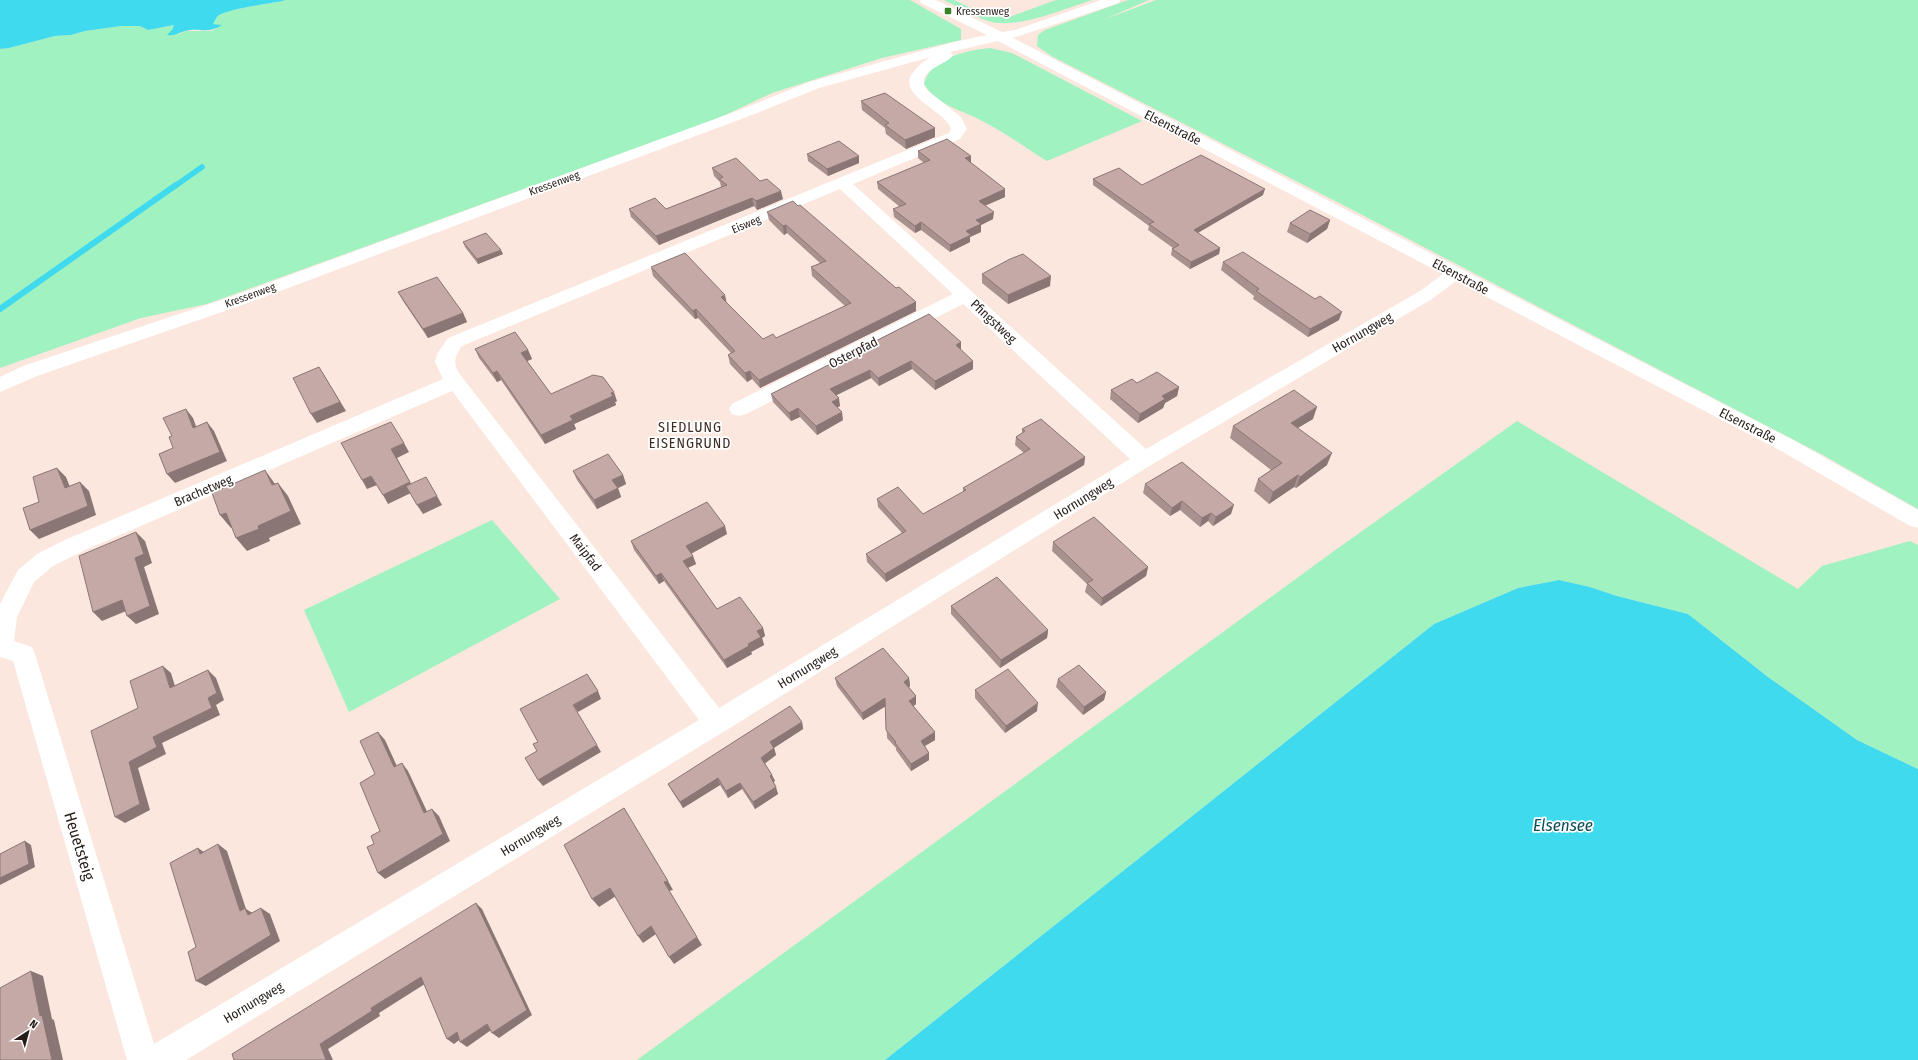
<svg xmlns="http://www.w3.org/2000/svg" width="1918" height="1060" font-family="'Fira Sans Condensed',sans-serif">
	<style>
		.green { fill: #a0f2c1 }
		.water { fill: #40daef }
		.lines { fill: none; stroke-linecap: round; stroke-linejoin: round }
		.stream-far1 { stroke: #40daef; stroke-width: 5.5 }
		.stream { stroke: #40daef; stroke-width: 6 }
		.minor { fill: #fff; fill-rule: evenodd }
		.wall { fill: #a99190 }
		.shaded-wall { fill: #8a7675 }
		.building { fill: #c5a9a7; stroke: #8a7675 }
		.poi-dot { fill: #3a8126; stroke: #fff; stroke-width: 1.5 }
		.labels { text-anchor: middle; stroke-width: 3.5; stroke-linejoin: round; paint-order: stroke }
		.far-poi-label { font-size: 11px; fill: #261d18; stroke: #fff; text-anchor: start }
		.far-street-label { font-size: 11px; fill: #261d18; stroke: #fff }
		.street-label { font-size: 13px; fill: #261d18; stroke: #fff }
		.neighbourhood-label { font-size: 14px; letter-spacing: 1px; fill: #3e2b22; stroke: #fff }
		.near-street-label { font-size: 16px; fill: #261d18; stroke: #fff }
		.near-water-label { font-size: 17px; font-style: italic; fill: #0c4e57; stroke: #fff }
	</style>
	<rect width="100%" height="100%" fill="#fbe7dd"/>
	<g class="green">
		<path d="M286,0H910L961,29V40L882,58L772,93L717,119L207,304L141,318L0,368V49L9,48L55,36L71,35L85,31L121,26H140L148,30L174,25L172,30L179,34L186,31H212L221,25L212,24C214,22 216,18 218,16C228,8 271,4 286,0Z"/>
		<path d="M944,0H954L982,13L1006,18L1056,0H1092C1063,9 1017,30 988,21C973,16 958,7 944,0Z"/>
		<polygon points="1128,0 1149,0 1103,20 1156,0 1918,0 1918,509 1821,454 1347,207 1053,57 1037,46 1038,35 1045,30"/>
		<path d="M990,48L1012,53L1142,121L1047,161C1027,149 1007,134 986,123C964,110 938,107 924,84C931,57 966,51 990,48Z"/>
		<polygon points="1517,421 1798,589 1822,566 1910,541 1918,545 1918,769 1857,740 1768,677 1688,614 1617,596 1590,587 1559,580 1518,588 1434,624 885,1060 637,1060 1334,551"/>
		<polygon points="492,520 560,599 349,712 304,610"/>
	</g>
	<g class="water">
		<path d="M0,0H286C271,4 229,8 218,16C216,18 214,22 213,24L222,25C206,35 200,27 185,31C178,33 175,36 167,35L172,30L174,25L148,30L140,26H121L85,31L71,35L55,36L9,48L0,49Z"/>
		<polygon points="1559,580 1590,587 1617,596 1688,614 1768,677 1857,740 1918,769 1918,1060 885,1060 1434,624 1518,588"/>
	</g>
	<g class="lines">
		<polyline class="stream-far1" points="175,186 202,167"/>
		<polyline class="stream" points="0,309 176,185"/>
		<path class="minor" d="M920,0H936L1002,32L1015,30L1101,0H1120L1119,3L1013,38L1795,441L1918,510V528L1910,526L1781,451L1456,281L1432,299L1151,465L725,731L186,1060H127L13,661L0,657V604L18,570L37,554L67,539L443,379L435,362L437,354L448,338L949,133L951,129C946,111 897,96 912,74C918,66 923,61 931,57L819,88L752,115L245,304L37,376L0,392V377L23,366L233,296L742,109L809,82L954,42L987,35L921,3ZM998,41L1443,274L1420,291L1146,449L853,184L960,139L967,129L961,117L927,90L924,85V78C932,65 947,64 953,55L950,52ZM840,189L953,294L732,404L729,409L732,414L739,416L746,414L963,304L1130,459L719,708L462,377C453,365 453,359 462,346ZM452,391L699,720L154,1044L35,654L32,647L14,641L17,617L34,582L53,566L83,551Z"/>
	</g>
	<g class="wall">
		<polygon points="861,101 935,128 935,137 906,149 886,134 885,128 862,110"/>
		<polygon points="918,151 971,163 1005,197 985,206 993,219 981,225 981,232 970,237 970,242 950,252 921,230 915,233 894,217 893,209 900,207 878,189 877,182 924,163 918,158"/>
		<polygon points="807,154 859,156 859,163 828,176 808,161"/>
		<polygon points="712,168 760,181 783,199 757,210 754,206 659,245 631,217 629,209 666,209 721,187 720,182 714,176"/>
		<polygon points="1093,179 1142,185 1263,195 1198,233 1220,248 1219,254 1190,269 1171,255 1172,249 1173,248 1148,230 1149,226 1093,185"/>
		<polygon points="767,212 896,288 916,302 916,311 760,388 752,379 747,382 730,364 728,355 731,353 698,318 695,319 653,276 651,267 727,303 763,339 776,338 845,306 812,276 811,267 820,263 787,233 784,235 769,220"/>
		<polygon points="1330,220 1327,229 1307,243 1287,232 1290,223"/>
		<polygon points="463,242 503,254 478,264 465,247"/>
		<polygon points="1223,262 1315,299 1339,320 1308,337 1253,299 1254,296 1221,270"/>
		<polygon points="982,274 1050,286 1008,304 982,283"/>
		<polygon points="398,292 463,313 467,322 428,338 403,301"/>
		<polygon points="929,314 961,350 973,369 935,390 912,369 879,386 871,378 836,395 840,406 837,407 843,420 817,435 800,417 791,421 773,402 771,394"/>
		<polygon points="475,349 528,350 532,359 527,361 551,394 617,401 615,402 616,405 574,424 576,429 545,444 501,380 497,382 479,358"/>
		<polygon points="1137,383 1179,387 1177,396 1165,403 1163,408 1138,423 1110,399 1111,390"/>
		<polygon points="1313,419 1298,428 1327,465 1296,488 1294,487 1269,504 1254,491 1258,479 1271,470 1230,438 1233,426"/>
		<polygon points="1022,429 1085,457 1084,465 886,582 867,562 866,554 902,533 878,507 877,499 923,514 963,492 963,488 1024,453 1015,445 1016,437 1022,433"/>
		<polygon points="573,471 623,475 626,484 618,488 621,497 597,509 577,480"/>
		<polygon points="1145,484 1231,514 1213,526 1208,521 1200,527 1180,510 1170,516 1143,493"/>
		<polygon points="727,534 691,553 693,556 696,564 688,568 717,609 763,628 765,636 762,638 764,645 751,652 752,654 727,668 664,581 659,584 634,550 631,541"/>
		<polygon points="1053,542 1148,567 1146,576 1101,606 1085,592 1087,584 1052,551"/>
		<polygon points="951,606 1048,630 1047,638 1000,668 951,614"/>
		<polygon points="835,678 909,678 910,686 909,687 916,696 916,704 913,706 935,740 925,746 929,753 929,760 911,771 896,750 896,748 887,738 886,706 863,720 837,686"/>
		<polygon points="1058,679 1106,692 1104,700 1083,715 1056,687"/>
		<polygon points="975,690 1037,711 1005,733 975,698"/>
		<polygon points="802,722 803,729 774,748 776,755 765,763 775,781 773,782 778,794 755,809 742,789 728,798 720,785 683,808 672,791 668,784"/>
	</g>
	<g class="shaded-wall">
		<polygon points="935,128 935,137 906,149 905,140"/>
		<polygon points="859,156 859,163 828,176 827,169"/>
		<polygon points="971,156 971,163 965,158"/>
		<polygon points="1005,189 1005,197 979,208 979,201"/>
		<polygon points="1265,189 1263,195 1192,236 1194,230"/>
		<polygon points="781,191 783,199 757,210 756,201"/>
		<polygon points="752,198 754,206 659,245 656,236"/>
		<polygon points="994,212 993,219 981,225 981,232 970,237 970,242 950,252 950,245 966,231 976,220"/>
		<polygon points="1330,220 1327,229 1307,243 1310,234"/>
		<polygon points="921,222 921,230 915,233 915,226"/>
		<polygon points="786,225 787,233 784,235 783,226"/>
		<polygon points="1220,248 1219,254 1190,269 1191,262"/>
		<polygon points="501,250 503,254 478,264 477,259"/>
		<polygon points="1051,276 1050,286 1008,304 1008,295"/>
		<polygon points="725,295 727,304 721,297"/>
		<polygon points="916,302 916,311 760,388 759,380"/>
		<polygon points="696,309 698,318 695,319 693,311"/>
		<polygon points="1342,312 1339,320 1308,337 1310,329"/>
		<polygon points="463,313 467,322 428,338 423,329"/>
		<polygon points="961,342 961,351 956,345"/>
		<polygon points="528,350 532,359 525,362 521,353"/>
		<polygon points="911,361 912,369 879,386 878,378"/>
		<polygon points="973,361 973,369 935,390 935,381"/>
		<polygon points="319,367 346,411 317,423 311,414"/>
		<polygon points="870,370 871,378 831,398 830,389"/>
		<polygon points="497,371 501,380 497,382 493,373"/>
		<polygon points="750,371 752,379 747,382 745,373"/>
		<polygon points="1179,387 1177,396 1165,403 1163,408 1138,423 1140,414 1162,396"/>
		<polygon points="614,392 617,401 615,402 616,405 574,424 576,429 545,444 541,435 570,416"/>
		<polygon points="839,398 840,406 833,410 832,402"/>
		<polygon points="1317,407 1313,419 1287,434 1291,423"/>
		<polygon points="798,408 800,417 791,421 789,413"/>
		<polygon points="186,409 193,418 200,437 193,428"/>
		<polygon points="842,412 843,420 817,435 816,426"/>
		<polygon points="207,422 214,431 227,461 175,483 167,474"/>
		<polygon points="404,443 409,452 397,458 415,491 388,504 383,495 391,449"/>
		<polygon points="1332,453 1327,465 1296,488 1300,477"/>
		<polygon points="1085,457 1084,465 886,582 885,574"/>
		<polygon points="57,468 66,477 74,497 65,488"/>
		<polygon points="265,470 275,484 282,498 272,485"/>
		<polygon points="623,475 626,484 616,489 612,480"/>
		<polygon points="1298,475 1294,487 1269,504 1273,492"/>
		<polygon points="371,476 377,485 367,489 362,480"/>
		<polygon points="80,482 89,491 96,515 39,539 30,530"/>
		<polygon points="278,483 288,496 301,524 269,538 270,541 247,551 236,538 258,526"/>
		<polygon points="618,488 621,497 597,509 594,500"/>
		<polygon points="437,496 442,505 423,514 417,505"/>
		<polygon points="1182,501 1180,510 1170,516 1172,508"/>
		<polygon points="1234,505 1231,514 1213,526 1216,517"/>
		<polygon points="226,513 237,526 231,528 220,515"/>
		<polygon points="1211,513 1208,521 1200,527 1202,518"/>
		<polygon points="725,526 727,534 689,555 686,546"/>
		<polygon points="136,532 145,541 152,563 144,567 159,614 136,624 127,616 135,558"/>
		<polygon points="693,556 696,564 685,569 683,561"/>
		<polygon points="1148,567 1146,576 1101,606 1102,598"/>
		<polygon points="661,573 664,581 659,584 656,576"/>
		<polygon points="122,600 131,609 102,621 93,612"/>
		<polygon points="763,628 765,636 762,638 764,645 751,652 752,654 727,668 724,660 748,644 757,631"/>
		<polygon points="1048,630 1047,638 1000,668 1001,660"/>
		<polygon points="163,666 171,673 178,696 170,688"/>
		<polygon points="208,670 216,678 224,700 216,705 220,715 162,743 166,754 138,768 150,810 125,823 115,817 129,762 153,737"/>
		<polygon points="909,678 910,686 905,690 904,682"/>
		<polygon points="598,691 601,699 578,712 573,705"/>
		<polygon points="1106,692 1104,700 1083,715 1084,707"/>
		<polygon points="916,696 916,704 910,709 909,701"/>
		<polygon points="885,698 886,706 863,720 862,713"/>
		<polygon points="1038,703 1037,711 1005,733 1006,726"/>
		<polygon points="802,722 803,729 772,749 770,742"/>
		<polygon points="378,732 385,740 401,775 394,767"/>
		<polygon points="935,732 935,740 921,748 921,741"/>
		<polygon points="597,745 601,752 543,786 538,780"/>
		<polygon points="774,748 776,755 763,765 761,758"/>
		<polygon points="929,753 929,760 911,771 911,764"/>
		<polygon points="402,763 408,771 431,820 424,813"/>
		<polygon points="772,775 775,781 772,783 770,776"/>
		<polygon points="718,778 720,785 683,808 680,802"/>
		<polygon points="740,783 742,789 728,798 726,791"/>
		<polygon points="776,787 778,794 755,809 753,802"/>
		<polygon points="432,809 439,816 450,841 385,879 378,873"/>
		<polygon points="25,841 31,845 35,867 0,885 0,878"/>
		<polygon points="218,844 227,851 246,909 254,914 257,921 240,911"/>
		<polygon points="198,848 208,855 200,854"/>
		<polygon points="668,881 673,890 669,891 664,882"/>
		<polygon points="610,888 616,896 599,907 592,899"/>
		<polygon points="476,903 482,909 532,1015 499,1038 492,1033"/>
		<polygon points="261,908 270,914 280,941 206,986 196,981"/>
		<polygon points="651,926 656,934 643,943 638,936"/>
		<polygon points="697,937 702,945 674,964 669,957"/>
		<polygon points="31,971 43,976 52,1019 54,1020 63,1060 52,1060 40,1016"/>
		<polygon points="421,977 428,982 379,1013 380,1016 328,1049 333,1060 326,1060 320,1044 371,1008"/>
		<polygon points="487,1024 494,1028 467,1047 460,1042"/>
		<polygon points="457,1032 463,1037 454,1044 447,1039"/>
	</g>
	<g class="building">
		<polygon points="885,93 935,128 905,140 885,125 889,123 861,101"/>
		<polygon points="947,139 971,156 965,158 1005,189 979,201 994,212 976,220 981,224 966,231 971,235 950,245 921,222 915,226 893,209 906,204 877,182 930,160 918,151"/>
		<polygon points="839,141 859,156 827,169 807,154"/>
		<polygon points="1201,155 1265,189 1194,230 1220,248 1191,262 1172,249 1179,245 1149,224 1154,222 1093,179 1119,168 1142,185"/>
		<polygon points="736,158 760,181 767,179 781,191 756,201 752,198 656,236 629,209 655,198 666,209 727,185 719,179 723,177 712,168"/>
		<polygon points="793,201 798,206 800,205 896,288 899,287 916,302 759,380 750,371 745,373 728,355 735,351 696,309 693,311 651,267 685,253 725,295 721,297 763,339 773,334 776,338 851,303 811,267 826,261 786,225 783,226 767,212"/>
		<polygon points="1310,210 1330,220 1310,234 1290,223"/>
		<polygon points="486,233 501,250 477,259 463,242"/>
		<polygon points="1243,252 1315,299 1320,296 1342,312 1310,329 1256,291 1259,289 1223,262"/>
		<polygon points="1023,254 1051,276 1008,295 982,274 1010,259"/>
		<polygon points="437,277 463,313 423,329 398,292"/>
		<polygon points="929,314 961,342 956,345 973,361 935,381 911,361 878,378 870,370 830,389 839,398 832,402 842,412 816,426 798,408 789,413 771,394"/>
		<polygon points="515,332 528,350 521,353 551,394 593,375 603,377 614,392 611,393 613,396 570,416 573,420 541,435 497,371 493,373 475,349"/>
		<polygon points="319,367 340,402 311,414 293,378"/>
		<polygon points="1157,372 1179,387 1162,396 1165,399 1140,414 1111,390 1132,379 1137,383"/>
		<polygon points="1294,390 1317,407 1291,423 1332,453 1300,477 1298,475 1273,492 1258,479 1282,463 1233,426"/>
		<polygon points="186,409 193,428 207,422 220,452 167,474 159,454 173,448 169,437 172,436 163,418"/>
		<polygon points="1041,419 1085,457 885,574 866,554 906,531 877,499 898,487 923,514 966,490 963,488 1030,449 1016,437 1025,431 1022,429"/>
		<polygon points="391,422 404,443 391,449 410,482 383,495 371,476 362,480 341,443"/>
		<polygon points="608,454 623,475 612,480 618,488 594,500 573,471"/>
		<polygon points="1182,462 1234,505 1216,517 1211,513 1202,518 1182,501 1172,508 1145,484"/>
		<polygon points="57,468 65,488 80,482 88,506 30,530 23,508 39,502 33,477"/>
		<polygon points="265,470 272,485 278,483 291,511 258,526 259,529 236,538 226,513 220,515 212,493"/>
		<polygon points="426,477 437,496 417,505 406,486"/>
		<polygon points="707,502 725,526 686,546 693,556 683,561 717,609 740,597 763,628 757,631 761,637 748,644 749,646 724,660 661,573 656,576 631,541"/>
		<polygon points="1094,517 1148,567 1102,598 1087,583 1093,580 1053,542"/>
		<polygon points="136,532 144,554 135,558 150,606 127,616 122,600 93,612 79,556"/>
		<polygon points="997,577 1048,630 1001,660 951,606"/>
		<polygon points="883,648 909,678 904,682 916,696 909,701 935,732 921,741 929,753 911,764 895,743 896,742 886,730 885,698 862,713 835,678"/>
		<polygon points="1079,665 1106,692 1084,707 1058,679"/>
		<polygon points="163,666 170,688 208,670 217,693 208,698 212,708 153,737 157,747 129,762 140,804 115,817 91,731 138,708 130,681"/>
		<polygon points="1008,669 1038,703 1006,726 975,690"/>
		<polygon points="587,674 598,691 573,705 597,745 538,780 525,758 537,751 533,744 538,742 520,709"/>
		<polygon points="790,706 802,722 770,742 774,748 761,758 772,775 770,776 776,787 753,802 740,783 726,791 718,778 680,802 668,784"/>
		<polygon points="378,732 394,767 402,763 424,813 432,809 443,834 378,873 367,847 374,844 371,836 380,831 360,783 375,774 360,741"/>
		<polygon points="624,808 668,881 664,882 697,937 669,957 651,926 638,936 610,888 592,899 564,845"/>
		<polygon points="25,841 29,864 0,878 0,854"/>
		<polygon points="218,844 240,911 245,908 248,915 261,908 271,935 196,981 188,952 196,947 170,863 198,848 200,854"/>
		<polygon points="476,903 527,1010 492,1033 487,1024 460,1042 457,1032 447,1039 421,977 371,1008 372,1011 320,1044 326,1060 234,1060 232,1054"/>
		<polygon points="31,971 40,1016 42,1015 52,1060 0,1060 0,988"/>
	</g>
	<rect class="poi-dot" x="944" y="7" width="8" height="8" rx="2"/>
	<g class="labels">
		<g class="far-poi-label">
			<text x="956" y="15">Kressenweg</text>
		</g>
		<g class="far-street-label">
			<text transform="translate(554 183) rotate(-20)" y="4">Kressenweg</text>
			<text transform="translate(746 224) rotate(-22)" y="4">Eisweg</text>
			<text transform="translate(250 295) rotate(-20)" y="4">Kressenweg</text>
		</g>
		<g class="street-label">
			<text transform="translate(1173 127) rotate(27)" y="5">Elsenstraße</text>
			<text transform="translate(1461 276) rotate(28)" y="5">Elsenstraße</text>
			<text transform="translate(994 321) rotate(43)" y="5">Pfingstweg</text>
			<text transform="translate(1362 332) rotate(-30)" y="5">Hornungweg</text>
			<text transform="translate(853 352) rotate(-27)" y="5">Osterpfad</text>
			<text transform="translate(1748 425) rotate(27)" y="5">Elsenstraße</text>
			<text transform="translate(203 490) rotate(-23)" y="5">Brachetweg</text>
			<text transform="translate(1083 498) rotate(-32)" y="5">Hornungweg</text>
			<text transform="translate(586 552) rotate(53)" y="5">Maipfad</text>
			<text transform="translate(807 667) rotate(-32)" y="5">Hornungweg</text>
			<text transform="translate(530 835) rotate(-31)" y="5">Hornungweg</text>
			<text transform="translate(253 1002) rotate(-31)" y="5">Hornungweg</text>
		</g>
		<g class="neighbourhood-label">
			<text x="690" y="432">SIEDLUNG<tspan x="690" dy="16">EISENGRUND</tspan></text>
		</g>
		<g class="near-street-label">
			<text transform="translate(80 846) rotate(73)" y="6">Heuetsteig</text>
		</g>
		<g class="near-water-label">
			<text x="1563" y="831">Elsensee</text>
		</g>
	</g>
	<g transform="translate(28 1032) rotate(36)" stroke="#ffffff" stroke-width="3" paint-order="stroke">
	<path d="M0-3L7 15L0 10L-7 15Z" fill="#261d18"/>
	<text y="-6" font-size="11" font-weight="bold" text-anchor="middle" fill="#261d18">N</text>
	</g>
</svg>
